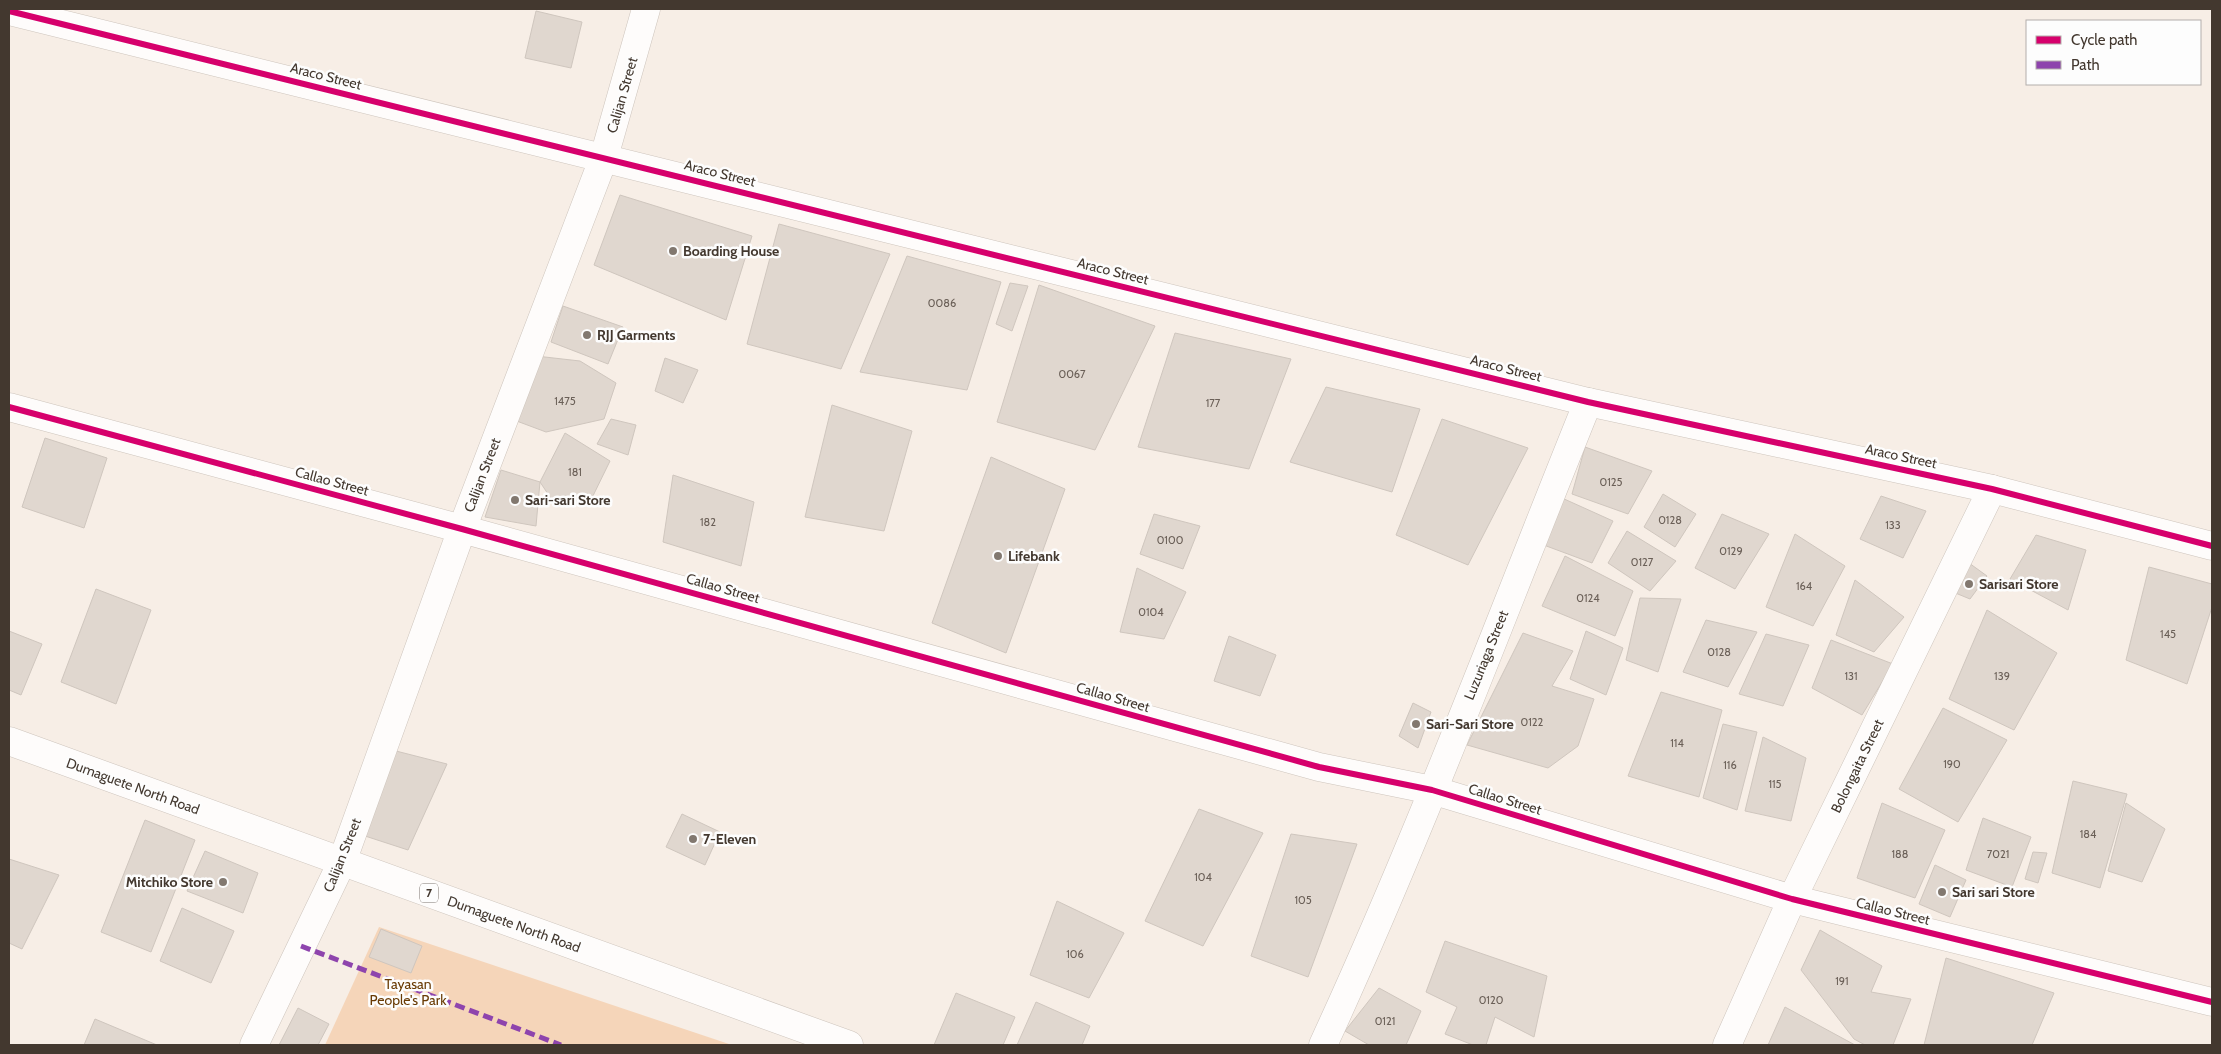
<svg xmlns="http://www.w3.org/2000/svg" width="2221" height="1054" font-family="Cabin,sans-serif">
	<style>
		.green { fill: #f5d5b9 }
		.building { fill: #e0d7cf; stroke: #cfc6be }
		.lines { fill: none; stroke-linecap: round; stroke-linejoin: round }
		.minor-casing { stroke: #cec5bd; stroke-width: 29 }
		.trunk-casing { stroke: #cec5bd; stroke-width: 29 }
		.minor { stroke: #fefcfb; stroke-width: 28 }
		.trunk { stroke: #fefcfb; stroke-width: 28 }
		.quiet { stroke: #8e44ad; stroke-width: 5; stroke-dasharray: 10 5; stroke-linecap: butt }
		.cycleway-casing { stroke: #fdfdfd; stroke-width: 9 }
		.cycleway { stroke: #d6006c; stroke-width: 6 }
		.poi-dot { fill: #82786f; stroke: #fdfdfd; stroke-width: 2 }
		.labels { text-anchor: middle; stroke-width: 5; stroke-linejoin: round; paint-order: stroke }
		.number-label { font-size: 11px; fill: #6b6058 }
		.shield { fill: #fdfdfd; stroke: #7b736d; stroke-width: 1 }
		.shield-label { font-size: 12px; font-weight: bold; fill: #43382f }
		.street-label { font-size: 14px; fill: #43382f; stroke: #fdfdfd }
		.poi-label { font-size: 14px; font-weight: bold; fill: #43382f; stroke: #fdfdfd; text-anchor: start }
		.park-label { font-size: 14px; fill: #693b04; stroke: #fdfdfd }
	</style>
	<rect width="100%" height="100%" fill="#f7eee6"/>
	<polygon class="green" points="379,927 732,1045 325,1045"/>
	<g class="building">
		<polygon points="536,11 582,22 571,68 525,58"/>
		<polygon points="620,195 752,236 726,320 594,265"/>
		<polygon points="779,224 890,254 841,369 747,344"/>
		<polygon points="907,256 1001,282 967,390 860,372"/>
		<polygon points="1010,283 1028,286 1012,331 996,324"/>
		<polygon points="1039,285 1155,326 1095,450 997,422"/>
		<polygon points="563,306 623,327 608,364 551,342"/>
		<polygon points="1175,333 1291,359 1249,469 1138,447"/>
		<polygon points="536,356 580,361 616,383 604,419 546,432 514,420"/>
		<polygon points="665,358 698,370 683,403 655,391"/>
		<polygon points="1326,387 1420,409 1392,492 1290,462"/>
		<polygon points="832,405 912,431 884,531 805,517"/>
		<polygon points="611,419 636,425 628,455 597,444"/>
		<polygon points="1442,419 1528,448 1468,565 1396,535"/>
		<polygon points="565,433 610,461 588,506 552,500 540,482"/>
		<polygon points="45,438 107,458 84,528 22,507"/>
		<polygon points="1585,447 1652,471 1628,514 1572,494"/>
		<polygon points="991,457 1065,489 1006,653 932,623"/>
		<polygon points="501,470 540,482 536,526 485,517"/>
		<polygon points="673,475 754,502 741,566 663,542"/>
		<polygon points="1663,494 1696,514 1675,547 1644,527"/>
		<polygon points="1881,496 1926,511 1903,558 1860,539"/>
		<polygon points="1562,498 1613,521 1592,563 1541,544"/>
		<polygon points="1154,514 1200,526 1183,569 1140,554"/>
		<polygon points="1722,514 1769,534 1735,589 1695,568"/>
		<polygon points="1627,531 1676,561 1650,591 1608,563"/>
		<polygon points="1795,534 1845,566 1813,626 1766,607"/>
		<polygon points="2036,535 2086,550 2068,610 2010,579"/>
		<polygon points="1565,556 1633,591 1615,636 1542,606"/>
		<polygon points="1969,563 1987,576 1970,599 1953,592"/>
		<polygon points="2149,567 2212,584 2212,607 2187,684 2126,660"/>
		<polygon points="1137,568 1186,592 1164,639 1120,632"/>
		<polygon points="1855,580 1904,617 1874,652 1836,635"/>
		<polygon points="96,589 151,610 116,704 61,682"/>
		<polygon points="1640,598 1681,599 1658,672 1626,660"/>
		<polygon points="1987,610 2057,653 2014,730 1949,699"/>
		<polygon points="1706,620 1757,632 1728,687 1683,672"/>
		<polygon points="9,631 42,644 21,695 9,690"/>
		<polygon points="1586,631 1623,648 1606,695 1570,679"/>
		<polygon points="1523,633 1573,651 1552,686 1594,699 1578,746 1548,768 1467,745"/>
		<polygon points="1766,634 1809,645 1783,706 1739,694"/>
		<polygon points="1229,636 1276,655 1260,696 1214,681"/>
		<polygon points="1831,640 1893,664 1862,715 1812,688"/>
		<polygon points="1661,692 1722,710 1699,797 1628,776"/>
		<polygon points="1413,703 1431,712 1418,748 1399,736"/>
		<polygon points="1943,708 2007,740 1958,822 1899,789"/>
		<polygon points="1723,724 1757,732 1737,810 1703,798"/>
		<polygon points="1763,737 1806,758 1791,821 1745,811"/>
		<polygon points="396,751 447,764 408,850 362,835"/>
		<polygon points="2073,781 2127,794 2100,888 2052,873"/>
		<polygon points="1882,803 1945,830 1915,898 1857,878"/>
		<polygon points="2126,803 2165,829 2142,882 2108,871"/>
		<polygon points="1199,809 1263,833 1203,946 1145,921"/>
		<polygon points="682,814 720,832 705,865 666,847"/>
		<polygon points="1983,818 2031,837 2012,887 1966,870"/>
		<polygon points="145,820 195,840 151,952 101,932"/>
		<polygon points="1291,834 1357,844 1308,977 1251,956"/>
		<polygon points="205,851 258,873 243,913 187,891"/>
		<polygon points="2033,852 2047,853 2038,883 2025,879"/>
		<polygon points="9,859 59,875 22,949 9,943"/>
		<polygon points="1935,865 1966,880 1950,917 1919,904"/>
		<polygon points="1057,901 1124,933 1089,998 1030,975"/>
		<polygon points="182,908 234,931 211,983 160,961"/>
		<polygon points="381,929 422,946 411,973 369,957"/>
		<polygon points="1820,930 1882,966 1871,992 1911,999 1893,1045 1865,1045 1854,1039 1801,970"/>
		<polygon points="1445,941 1547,976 1534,1037 1495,1017 1486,1045 1473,1045 1445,1034 1457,1007 1426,992"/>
		<polygon points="1946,958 2054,993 2032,1045 1924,1045"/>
		<polygon points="1379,988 1421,1011 1406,1045 1369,1045 1345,1031"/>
		<polygon points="956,993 1015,1017 1003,1045 934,1045"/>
		<polygon points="1036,1002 1090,1026 1082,1045 1017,1045"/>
		<polygon points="1785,1007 1855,1045 1768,1045"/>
		<polygon points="298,1008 329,1024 318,1045 279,1045"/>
		<polygon points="95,1019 157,1045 84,1045"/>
	</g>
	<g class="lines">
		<g class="minor-casing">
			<g id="minor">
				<polyline points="9,11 1588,402 1992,489 2212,546"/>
				<polyline points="9,407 462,529 1319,767 1432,790 1792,899 2212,1002"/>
				<polyline points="254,1045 342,862 462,529 604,157 646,9"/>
				<path d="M1323,1045C1420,835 1501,617 1588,402"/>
				<polyline points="1727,1045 1792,899 1992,489"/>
			</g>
		</g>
		<g class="trunk-casing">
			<polyline id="trunk" points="9,741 849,1045"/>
		</g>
		<use href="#minor" class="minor"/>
		<use href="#trunk" class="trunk"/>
		<polyline class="quiet" points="301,946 561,1045"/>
		<g class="cycleway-casing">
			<g id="cycleway">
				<polyline points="9,11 1588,402 1992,489 2212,546"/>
				<polyline points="9,407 462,529 1319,767 1432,790 1792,899 2212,1002"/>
			</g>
		</g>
		<use href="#cycleway" class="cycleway"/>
	</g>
	<g class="poi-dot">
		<circle cx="673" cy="251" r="5"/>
		<circle cx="587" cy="335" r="5"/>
		<circle cx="515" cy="500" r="5"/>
		<circle cx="998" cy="556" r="5"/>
		<circle cx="1969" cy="584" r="5"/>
		<circle cx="1416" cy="724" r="5"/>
		<circle cx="693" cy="839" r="5"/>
		<circle cx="223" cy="882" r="5"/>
		<circle cx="1942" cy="892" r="5"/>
	</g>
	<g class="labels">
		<g class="number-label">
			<text x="942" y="307">0086</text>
			<text x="1072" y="378">0067</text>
			<text x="565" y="405">1475</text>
			<text x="1213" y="407">177</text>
			<text x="575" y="476">181</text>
			<text x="1611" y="486">0125</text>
			<text x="1670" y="524">0128</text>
			<text x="708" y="526">182</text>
			<text x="1893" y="529">133</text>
			<text x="1170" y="544">0100</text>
			<text x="1731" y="555">0129</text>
			<text x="1642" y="566">0127</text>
			<text x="1804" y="590">164</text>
			<text x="1588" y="602">0124</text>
			<text x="1151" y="616">0104</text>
			<text x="2168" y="638">145</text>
			<text x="1719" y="656">0128</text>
			<text x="1851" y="680">131</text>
			<text x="2002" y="680">139</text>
			<text x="1532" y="726">0122</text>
			<text x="1677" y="747">114</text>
			<text x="1952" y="768">190</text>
			<text x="1730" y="769">116</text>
			<text x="1775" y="788">115</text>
			<text x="2088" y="838">184</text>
			<text x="1900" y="858">188</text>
			<text x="1998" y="858">7021</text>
			<text x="1203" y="881">104</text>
			<text x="1303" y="904">105</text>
			<text x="1075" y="958">106</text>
			<text x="1842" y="985">191</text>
			<text x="1491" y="1004">0120</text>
			<text x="1385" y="1025">0121</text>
		</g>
		<rect class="shield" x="420" y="883.5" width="18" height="19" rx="4"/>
		<g class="shield-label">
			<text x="429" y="897">7</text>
		</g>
		<g class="street-label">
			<text transform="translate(326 76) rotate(14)" y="5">Araco Street</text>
			<text transform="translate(622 95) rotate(-74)" y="5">Calijan Street</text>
			<text transform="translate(720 173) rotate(14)" y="5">Araco Street</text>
			<text transform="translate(1113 271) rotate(14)" y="5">Araco Street</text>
			<text transform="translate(1506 368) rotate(14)" y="5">Araco Street</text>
			<text transform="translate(1901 456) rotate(12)" y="5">Araco Street</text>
			<text transform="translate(482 475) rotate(-69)" y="5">Calijan Street</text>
			<text transform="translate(332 481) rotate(15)" y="5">Callao Street</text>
			<text transform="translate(723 588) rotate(16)" y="5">Callao Street</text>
			<text transform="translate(1486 655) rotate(-68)" y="5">Luzuriaga Street</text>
			<text transform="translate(1113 697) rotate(16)" y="5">Callao Street</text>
			<text transform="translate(1857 766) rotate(-64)" y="5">Bolongaita Street</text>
			<text transform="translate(133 786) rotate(20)" y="5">Dumaguete North Road</text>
			<text transform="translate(1505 799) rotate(17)" y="5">Callao Street</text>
			<text transform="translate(342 855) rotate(-68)" y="5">Calijan Street</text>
			<text transform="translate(1893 911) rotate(14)" y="5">Callao Street</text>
			<text transform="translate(514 924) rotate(20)" y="5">Dumaguete North Road</text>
		</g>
		<g class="poi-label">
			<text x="683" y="256">Boarding House</text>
			<text x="597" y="340">RJJ Garments</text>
			<text x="525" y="505">Sari-sari Store</text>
			<text x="1008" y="561">Lifebank</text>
			<text x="1979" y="589">Sarisari Store</text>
			<text x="1426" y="729">Sari-Sari Store</text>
			<text x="703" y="844">7-Eleven</text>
			<text x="213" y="887" text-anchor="end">Mitchiko Store</text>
			<text x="1952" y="897">Sari sari Store</text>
		</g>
		<g class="park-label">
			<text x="408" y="989">Tayasan<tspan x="408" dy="16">People's Park</tspan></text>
		</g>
	</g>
	<rect width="2221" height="1054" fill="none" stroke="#43382f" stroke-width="20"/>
	<rect x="2026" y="20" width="175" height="65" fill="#fdfdfd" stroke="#b3aeab"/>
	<rect x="2036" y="36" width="25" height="8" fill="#d6006c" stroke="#b3aeab"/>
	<text x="2071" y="45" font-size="15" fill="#43382f">Cycle path</text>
	<rect x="2036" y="61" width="25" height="8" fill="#8e44ad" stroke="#b3aeab"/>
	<text x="2071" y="70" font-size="15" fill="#43382f">Path</text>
</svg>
